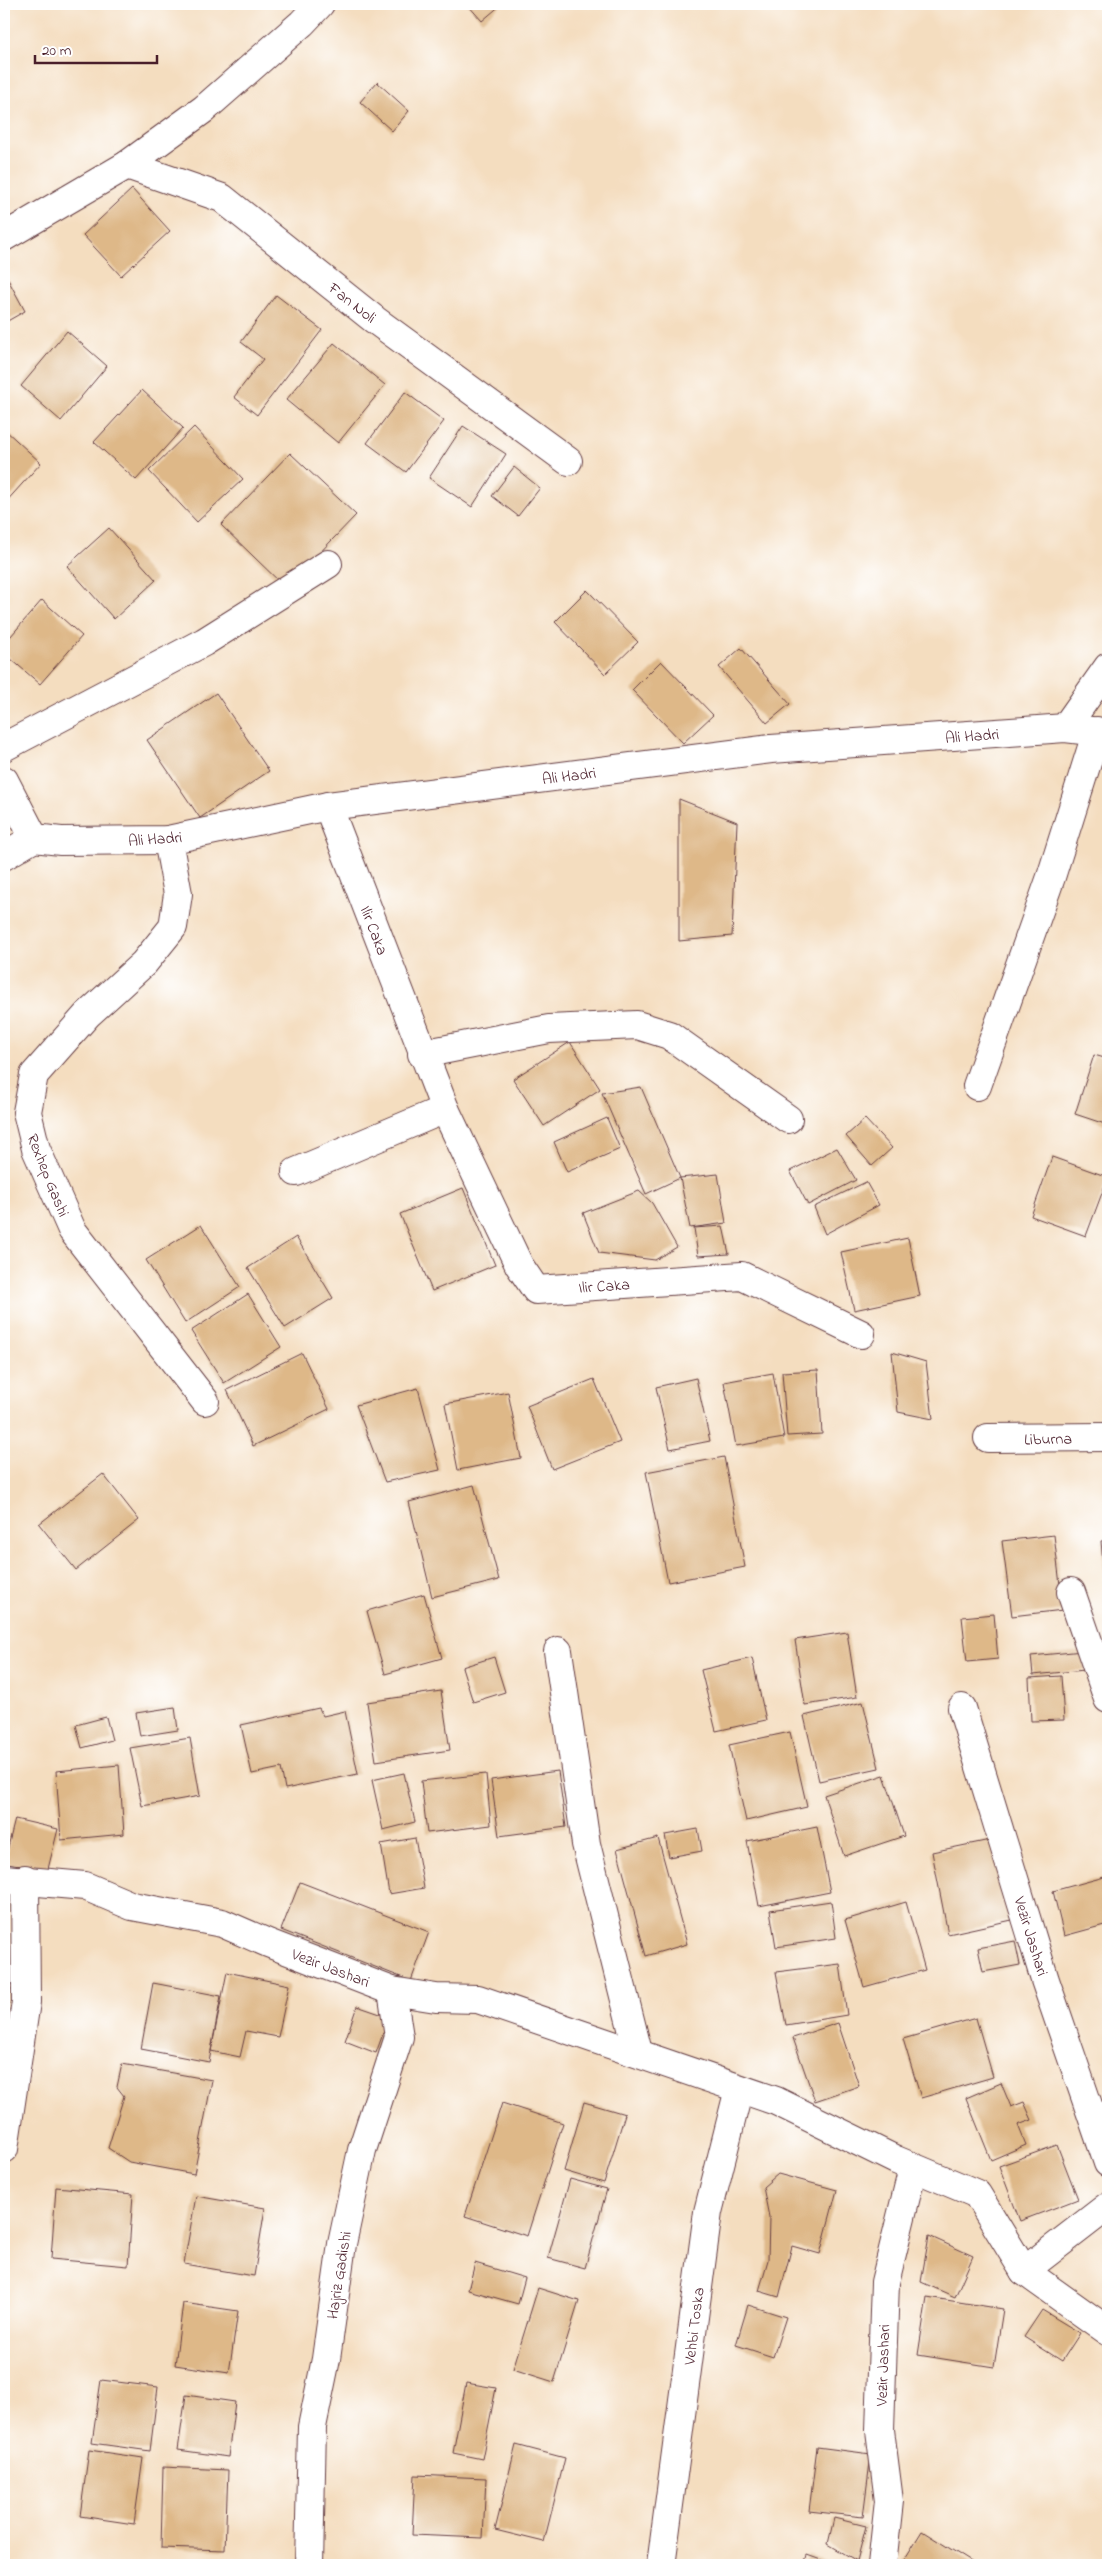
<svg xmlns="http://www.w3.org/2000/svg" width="1112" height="2569" font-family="'Indie Flower',sans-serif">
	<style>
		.building { fill: #deb888 }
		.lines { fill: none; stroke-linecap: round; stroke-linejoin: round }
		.minor-casing { stroke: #643c41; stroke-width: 30 }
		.minor { stroke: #fff; stroke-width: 28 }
		.labels { text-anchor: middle; stroke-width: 4.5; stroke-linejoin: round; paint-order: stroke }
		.street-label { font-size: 16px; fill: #4a1f2b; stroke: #fff }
	</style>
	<rect width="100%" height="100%" fill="#fff"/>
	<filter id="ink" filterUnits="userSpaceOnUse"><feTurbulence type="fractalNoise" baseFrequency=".02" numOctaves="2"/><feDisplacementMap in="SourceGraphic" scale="10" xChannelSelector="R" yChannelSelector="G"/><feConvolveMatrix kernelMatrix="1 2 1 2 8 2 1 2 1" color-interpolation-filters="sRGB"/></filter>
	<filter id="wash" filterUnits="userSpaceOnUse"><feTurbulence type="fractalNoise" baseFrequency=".0096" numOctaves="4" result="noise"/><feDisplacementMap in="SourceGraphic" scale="20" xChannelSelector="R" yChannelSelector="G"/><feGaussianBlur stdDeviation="1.12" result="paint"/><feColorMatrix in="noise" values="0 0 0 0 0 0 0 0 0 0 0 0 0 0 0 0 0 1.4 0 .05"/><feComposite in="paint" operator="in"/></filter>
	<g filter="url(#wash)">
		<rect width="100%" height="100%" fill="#f4ddbf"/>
		<g id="blocks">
			<g class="building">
				<polygon points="467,4 502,4 482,21"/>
				<polygon points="377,82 409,111 392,131 360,102"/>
				<polygon points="132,189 170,231 121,276 83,235"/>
				<polygon points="4,272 25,311 4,323"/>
				<polygon points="276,295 322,330 257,415 234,397 263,359 241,342"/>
				<polygon points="67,331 107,366 61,421 21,386"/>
				<polygon points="334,343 385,385 338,443 286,400"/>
				<polygon points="142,390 183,428 136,480 94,442"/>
				<polygon points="405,392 444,421 406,472 367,443"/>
				<polygon points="463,426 506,454 472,507 429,478"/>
				<polygon points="194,427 243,479 197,522 149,471"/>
				<polygon points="4,429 41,463 4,504"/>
				<polygon points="290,453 356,515 286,588 221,525"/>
				<polygon points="514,467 540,488 518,516 492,496"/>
				<polygon points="109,528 156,580 114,619 67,566"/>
				<polygon points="587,590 638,642 605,674 555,622"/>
				<polygon points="42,600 82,636 40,684 4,653 4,644"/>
				<polygon points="741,648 790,704 767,723 719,667"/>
				<polygon points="661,661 713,715 683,743 632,690"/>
				<polygon points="216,693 269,771 200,818 147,740"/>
				<polygon points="679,799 737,822 732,936 679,941"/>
				<polygon points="570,1042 600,1089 544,1126 513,1079"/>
				<polygon points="1094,1055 1108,1059 1108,1125 1075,1114"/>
				<polygon points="641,1087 680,1178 718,1174 726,1223 690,1228 680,1178 646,1194 602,1093"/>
				<polygon points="607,1118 620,1149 567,1172 554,1142"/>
				<polygon points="865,1119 892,1148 872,1166 846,1136"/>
				<polygon points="837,1148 856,1180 808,1205 790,1171"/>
				<polygon points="1052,1157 1108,1177 1086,1236 1031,1216"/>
				<polygon points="866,1182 879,1205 825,1234 814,1207"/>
				<polygon points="463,1188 495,1265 432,1291 400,1214"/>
				<polygon points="639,1191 652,1203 677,1247 655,1260 599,1253 583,1213"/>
				<polygon points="201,1225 240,1287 185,1323 146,1260"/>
				<polygon points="723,1226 729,1254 698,1256 694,1228"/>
				<polygon points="296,1237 333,1298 285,1328 248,1268"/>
				<polygon points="908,1238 920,1296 854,1310 841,1252"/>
				<polygon points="248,1294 281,1347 224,1383 191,1331"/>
				<polygon points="892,1352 926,1362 933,1419 898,1412"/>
				<polygon points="302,1353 329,1409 253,1446 227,1390"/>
				<polygon points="818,1370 822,1434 787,1436 782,1372"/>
				<polygon points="773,1373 784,1438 736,1446 724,1382"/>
				<polygon points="696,1378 710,1441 670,1449 656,1387"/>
				<polygon points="594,1379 620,1442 552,1469 527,1406"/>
				<polygon points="418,1388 440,1470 385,1482 356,1405"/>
				<polygon points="508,1392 521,1458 458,1470 445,1404"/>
				<polygon points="724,1457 745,1567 668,1582 646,1472"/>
				<polygon points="103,1474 139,1520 76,1570 39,1524"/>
				<polygon points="474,1485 499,1580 432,1597 409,1502"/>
				<polygon points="1054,1535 1063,1610 1012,1616 1002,1541"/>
				<polygon points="1108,1540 1108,1611 1107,1611 1101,1541"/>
				<polygon points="424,1594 442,1658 385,1674 367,1611"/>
				<polygon points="994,1614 998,1659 967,1662 962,1617"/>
				<polygon points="847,1632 857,1697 805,1705 795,1640"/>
				<polygon points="1083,1651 1085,1670 1033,1675 1031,1656"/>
				<polygon points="494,1657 505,1692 473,1702 462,1667"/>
				<polygon points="752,1658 766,1720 716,1731 701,1670"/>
				<polygon points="1061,1676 1064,1720 1031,1721 1029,1678"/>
				<polygon points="441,1691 450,1750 376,1761 367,1702"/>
				<polygon points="863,1702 879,1768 819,1781 804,1716"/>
				<polygon points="175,1707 178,1730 140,1736 136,1713"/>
				<polygon points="319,1708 323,1716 345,1711 358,1774 285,1789 281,1768 252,1774 241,1725"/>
				<polygon points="106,1717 112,1740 82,1748 76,1725"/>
				<polygon points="790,1732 807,1807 746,1821 729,1745"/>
				<polygon points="190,1738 200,1796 142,1806 130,1748"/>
				<polygon points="119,1765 124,1834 61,1840 56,1771"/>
				<polygon points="558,1771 566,1827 499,1836 491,1780"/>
				<polygon points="404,1773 415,1822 383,1830 372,1780"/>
				<polygon points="486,1774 491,1825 427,1833 421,1781"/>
				<polygon points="884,1775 904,1836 844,1856 824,1795"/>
				<polygon points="15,1819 58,1829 47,1873 4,1863"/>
				<polygon points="817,1827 830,1892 759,1906 747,1841"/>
				<polygon points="698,1829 702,1851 669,1857 665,1835"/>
				<polygon points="415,1838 424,1888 389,1894 381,1844"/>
				<polygon points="658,1838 687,1944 646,1956 617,1849"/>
				<polygon points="995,1839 1012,1920 948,1934 932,1852"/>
				<polygon points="1108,1876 1108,1924 1064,1936 1053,1891"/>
				<polygon points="300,1882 429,1932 411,1981 281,1930"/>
				<polygon points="831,1901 836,1938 776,1947 770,1910"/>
				<polygon points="906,1902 925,1970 864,1987 845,1920"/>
				<polygon points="1015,1941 1020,1965 983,1972 978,1948"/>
				<polygon points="840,1964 847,2015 786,2025 776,1972"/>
				<polygon points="227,1972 289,1985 278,2037 246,2031 240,2057 211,2051"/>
				<polygon points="153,1983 221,1996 209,2062 141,2049"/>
				<polygon points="4,1987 18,1991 4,2039"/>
				<polygon points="357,2006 389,2017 376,2053 345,2041"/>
				<polygon points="976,2018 993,2077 921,2098 903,2039"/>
				<polygon points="838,2023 859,2086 815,2101 793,2038"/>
				<polygon points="122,2064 212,2080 194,2174 129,2162 108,2148 124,2096 117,2087"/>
				<polygon points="1001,2083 1011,2107 1024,2102 1032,2120 1018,2125 1026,2145 991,2160 966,2098"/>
				<polygon points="584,2102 625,2114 604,2183 564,2171"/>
				<polygon points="502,2103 563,2123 527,2236 465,2216"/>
				<polygon points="1057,2145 1078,2199 1020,2221 999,2166"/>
				<polygon points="778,2174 837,2190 820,2254 792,2246 779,2297 759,2291 768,2260 769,2217 763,2187"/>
				<polygon points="570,2179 607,2189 585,2268 548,2258"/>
				<polygon points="56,2187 133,2194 128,2266 51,2259"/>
				<polygon points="196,2196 265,2208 254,2276 184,2264"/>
				<polygon points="929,2236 973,2256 955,2297 921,2282"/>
				<polygon points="475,2263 525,2278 518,2304 468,2290"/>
				<polygon points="538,2288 579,2301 554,2382 513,2369"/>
				<polygon points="927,2297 1003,2309 994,2367 918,2355"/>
				<polygon points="183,2303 238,2311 229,2373 175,2365"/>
				<polygon points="748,2305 786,2317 773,2357 736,2345"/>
				<polygon points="1042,2310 1080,2333 1062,2361 1024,2337"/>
				<polygon points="101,2380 158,2387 150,2451 92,2443"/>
				<polygon points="466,2383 496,2388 482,2459 453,2453"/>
				<polygon points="186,2395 235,2402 228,2457 178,2450"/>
				<polygon points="516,2445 565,2458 544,2542 495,2530"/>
				<polygon points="817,2447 871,2454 863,2517 809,2511"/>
				<polygon points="89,2450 143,2458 134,2524 80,2516"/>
				<polygon points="163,2467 228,2470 225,2550 161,2548"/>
				<polygon points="415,2475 486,2478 483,2538 412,2535"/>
				<polygon points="834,2518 866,2526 857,2561 828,2544"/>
				<polygon points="922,2531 976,2565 901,2565"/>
				<polygon points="807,2555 835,2565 804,2565"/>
			</g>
		</g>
	</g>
	<g filter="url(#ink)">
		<use href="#blocks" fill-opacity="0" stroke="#643c41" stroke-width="1"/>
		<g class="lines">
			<g class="minor-casing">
				<g id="minor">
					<polyline points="127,165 222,198 375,320 568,461"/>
					<polyline points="4,237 127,165 204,109 302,23 320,4"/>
					<polyline points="1065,728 1108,667"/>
					<polyline points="4,747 204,642 328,564"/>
					<polyline points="4,780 34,838"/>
					<polyline points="328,806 445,1109 519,1265 536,1290 742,1276 861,1334"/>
					<polyline points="34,838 61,841 168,840 328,806 771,749 1065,728 1108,733"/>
					<polyline points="168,840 178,894 173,927 144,963 87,1015 34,1075 27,1112 36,1149 72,1230 205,1401"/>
					<polyline points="4,856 34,838"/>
					<polyline points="422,1054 549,1029 637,1025 669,1035 788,1119"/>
					<polyline points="977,1086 1051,877 1097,731"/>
					<polyline points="296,1172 445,1109"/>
					<polyline points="988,1438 1108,1437"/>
					<polyline points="1071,1592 1108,1699"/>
					<polyline points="558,1651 586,1844 638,2052"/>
					<polyline points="962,1708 1045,1980 1108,2163"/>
					<polyline points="4,1879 85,1886 132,1906 222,1923 268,1943 392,1991 436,1998 478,1999 776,2101 896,2160 977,2194 1024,2271 1108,2206"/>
					<polyline points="4,2149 26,2002 25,1879"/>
					<polyline points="1024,2271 1108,2331"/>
					<polyline points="309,2565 312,2427 326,2359 342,2244 362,2150 399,2037 392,1991"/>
					<polyline points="661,2565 708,2212 739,2089"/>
					<polyline points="882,2565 889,2501 880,2430 885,2282 913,2168"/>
				</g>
			</g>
			<use href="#minor" class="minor"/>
		</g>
	</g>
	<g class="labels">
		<g class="street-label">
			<text transform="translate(353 302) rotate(38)" y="6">Fan Noli</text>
			<text transform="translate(972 735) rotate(-4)" y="6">Ali Hadri</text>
			<text transform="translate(569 775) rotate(-7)" y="6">Ali Hadri</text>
			<text transform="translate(155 838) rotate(-4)" y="6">Ali Hadri</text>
			<text transform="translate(375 930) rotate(69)" y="6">Ilir Caka</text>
			<text transform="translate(49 1175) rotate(68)" y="6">Rexhep Gashi</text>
			<text transform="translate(604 1285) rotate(-4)" y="6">Ilir Caka</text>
			<text transform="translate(1048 1438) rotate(-1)" y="6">Liburna</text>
			<text transform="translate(1032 1936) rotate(73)" y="6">Vezir Jashari</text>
			<text transform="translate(331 1967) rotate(21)" y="6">Vezir Jashari</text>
			<text transform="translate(338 2275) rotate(-81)" y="6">Hajriz Gadishi</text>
			<text transform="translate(693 2326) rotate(-83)" y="6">Vehbi Toska</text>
			<text transform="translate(882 2365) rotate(-88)" y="6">Vezir Jashari</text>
		</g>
	</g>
	<rect width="1112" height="2569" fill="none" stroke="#fff" stroke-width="20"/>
	<path d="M35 55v8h122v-8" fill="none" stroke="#4a1f2b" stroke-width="2.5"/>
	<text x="42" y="55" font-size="15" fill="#4a1f2b" stroke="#ffffff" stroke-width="4" paint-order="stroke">20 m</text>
</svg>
